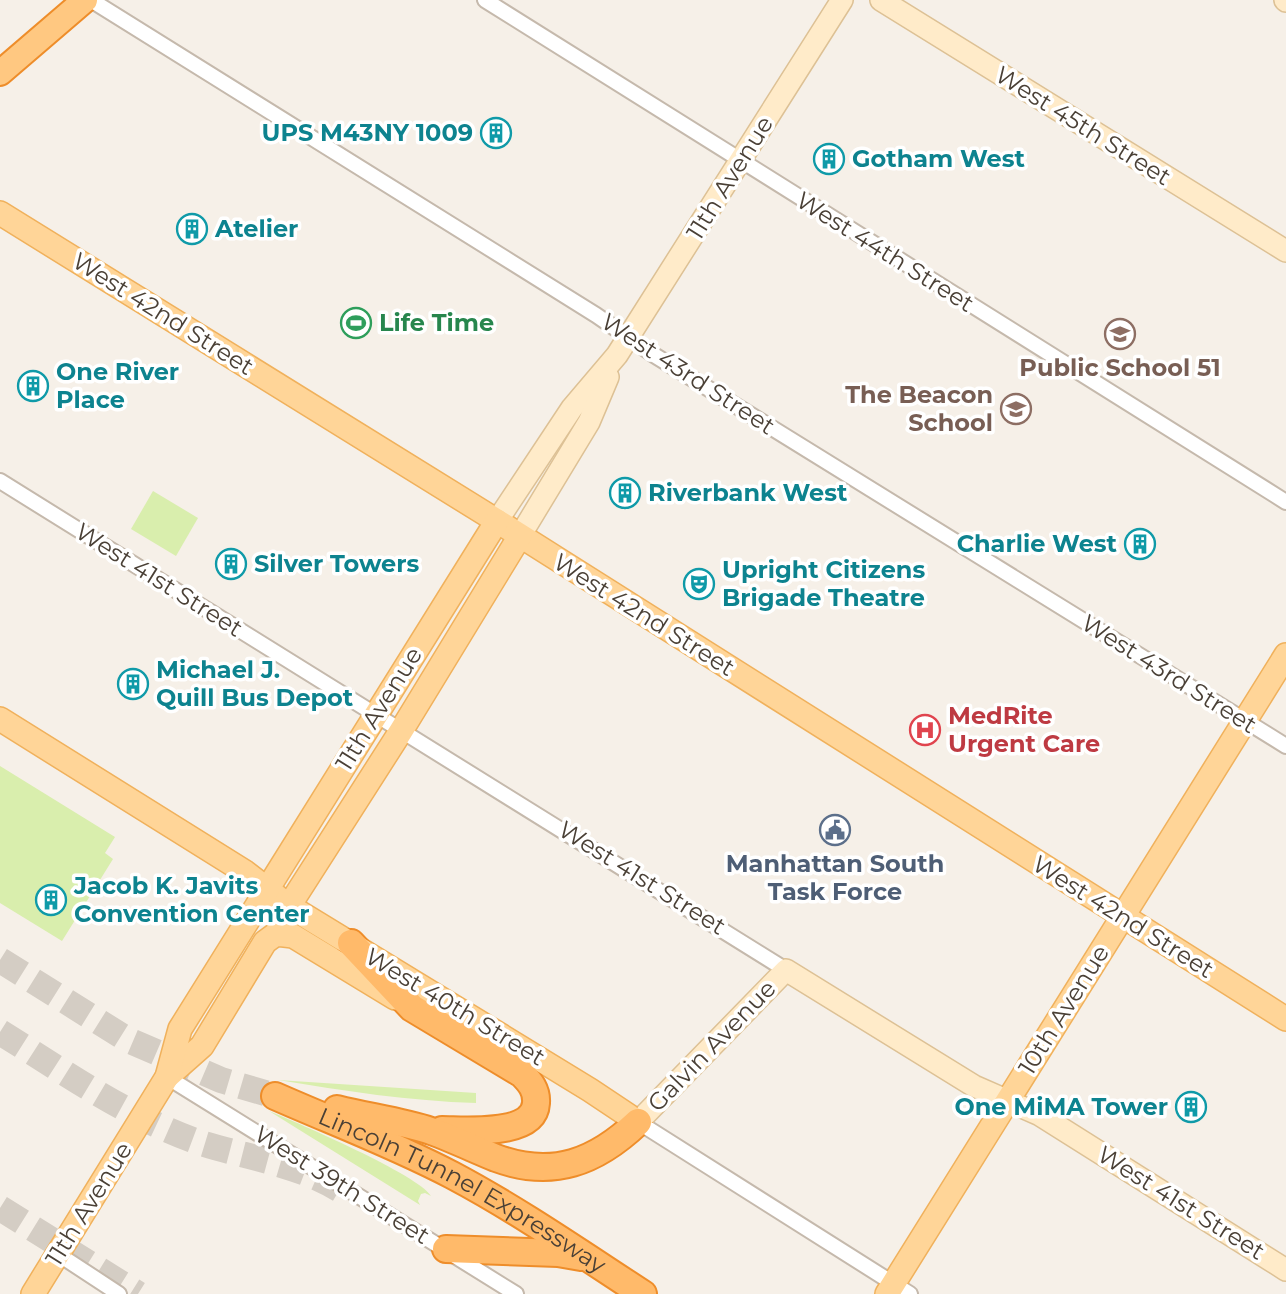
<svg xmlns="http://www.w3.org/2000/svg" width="1286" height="1294" font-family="Montserrat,sans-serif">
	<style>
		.green { fill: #d9eead }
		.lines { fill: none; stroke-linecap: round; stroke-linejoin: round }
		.motorway-tunnel { stroke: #d4cdc4; stroke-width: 26; stroke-dasharray: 26 13; stroke-linecap: butt }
		.minor-casing { stroke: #c5b9ac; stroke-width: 18 }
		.secondary-casing { stroke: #ddc195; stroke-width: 24 }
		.primary-casing { stroke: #f0b15c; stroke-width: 26 }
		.trunk-casing { stroke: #ee8d2a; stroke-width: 28 }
		.motorway-casing { stroke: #ee8d2a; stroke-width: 30 }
		.minor { stroke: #fff; stroke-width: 14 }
		.secondary { stroke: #ffebc9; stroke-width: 21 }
		.primary { stroke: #ffd598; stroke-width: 23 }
		.trunk { stroke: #ffc881; stroke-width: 24 }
		.motorway { stroke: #ffba6a; stroke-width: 26 }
		.labels { text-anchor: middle; stroke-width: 7; stroke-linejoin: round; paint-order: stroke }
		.street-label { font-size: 24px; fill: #4a4036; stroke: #fff }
		.culture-label { font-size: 24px; font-weight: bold; fill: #0d838f; stroke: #fff; text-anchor: start }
		.leisure-label { font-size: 24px; font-weight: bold; fill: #27864d; stroke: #fff; text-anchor: start }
		.education-label { font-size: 24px; font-weight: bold; fill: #785e54; stroke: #fff }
		.health-label { font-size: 24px; font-weight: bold; fill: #be3a42; stroke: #fff; text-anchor: start }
		.service-label { font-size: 24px; font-weight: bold; fill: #4e5e75; stroke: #fff }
	</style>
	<rect width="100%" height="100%" fill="#f6f0e8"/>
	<g class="green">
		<polygon points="153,491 198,518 176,556 131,529"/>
		<polygon points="0,766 115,837 105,853 113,859 62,941 0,903"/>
		<path d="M278,1080L476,1093V1103C409,1101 345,1091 278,1080Z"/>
		<path d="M269,1111C298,1123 419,1175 431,1196L425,1193L421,1194L418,1201L420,1205Z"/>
	</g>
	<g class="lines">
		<g class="motorway-tunnel">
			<polyline points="0,960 128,1040 221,1080 275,1096"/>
			<path d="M0,1032C64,1072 129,1118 201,1143C249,1158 299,1164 342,1191"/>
			<polyline points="0,1208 138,1294"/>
		</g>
		<g class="minor-casing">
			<g id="minor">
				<polyline points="91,0 596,315 654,355 1286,746"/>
				<polyline points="485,0 1286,502"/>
				<polyline points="0,481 786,970"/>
				<polyline points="167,1077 516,1294"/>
				<polyline points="638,1122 910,1294"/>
				<polyline points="58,1254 119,1294"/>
			</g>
		</g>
		<g class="secondary-casing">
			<g id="secondary">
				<polyline points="881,0 1286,251"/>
				<polyline points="1285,0 1286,1"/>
				<polyline points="497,521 572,408 617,355 842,0"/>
				<polyline points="520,536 589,422 608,377"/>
				<polyline points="638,1122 786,970 974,1086 1040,1115 1286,1270"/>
			</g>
		</g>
		<g class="primary-casing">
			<g id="primary">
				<polyline points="0,213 497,521 1286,1019"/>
				<polyline points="0,719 245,872 289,906 590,1090 638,1122"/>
				<polyline points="289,906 401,731 520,536"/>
				<polyline points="167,1077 202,1046 265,942 276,934 293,936 395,998"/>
				<polyline points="33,1294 167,1077 180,1029 497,521"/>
				<polyline points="887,1294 1286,655"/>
			</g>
		</g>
		<g class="trunk-casing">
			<polyline id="trunk" points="0,73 85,0"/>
		</g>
		<g class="motorway-casing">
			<g id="motorway">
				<path d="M351,943L412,1008L522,1074C530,1082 537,1090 536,1103C534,1137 465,1130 442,1130"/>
				<path id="s1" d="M275,1096C334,1122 395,1145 452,1175C518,1210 580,1253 643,1294"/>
				<path d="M337,1109C368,1117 401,1121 431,1131C453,1139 474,1149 496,1158C553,1179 596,1162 638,1122"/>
				<polyline points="446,1249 558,1253 581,1257"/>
			</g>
		</g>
		<use href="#minor" class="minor"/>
		<use href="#secondary" class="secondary"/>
		<use href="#primary" class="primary"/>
		<use href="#trunk" class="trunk"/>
		<use href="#motorway" class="motorway"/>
	</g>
	<defs>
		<g id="building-ring" transform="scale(1.575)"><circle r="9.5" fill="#fff" stroke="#0f9aa8" stroke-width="1.5"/><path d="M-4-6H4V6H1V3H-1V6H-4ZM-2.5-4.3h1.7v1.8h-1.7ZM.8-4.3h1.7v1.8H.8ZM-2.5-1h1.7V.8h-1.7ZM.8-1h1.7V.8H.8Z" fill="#0f9aa8"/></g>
		<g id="stadium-ring" transform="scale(1.575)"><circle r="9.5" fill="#fff" stroke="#2e9e5b" stroke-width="1.5"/><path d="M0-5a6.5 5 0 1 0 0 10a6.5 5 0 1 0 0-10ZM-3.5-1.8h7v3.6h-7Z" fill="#2e9e5b"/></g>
		<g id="school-ring" transform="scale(1.575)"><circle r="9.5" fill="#fff" stroke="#8d6e63" stroke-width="1.5"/><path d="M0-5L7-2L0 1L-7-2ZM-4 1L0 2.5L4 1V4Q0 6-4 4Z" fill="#8d6e63"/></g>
		<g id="theatre-ring" transform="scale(1.575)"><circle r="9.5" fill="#fff" stroke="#0f9aa8" stroke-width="1.5"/><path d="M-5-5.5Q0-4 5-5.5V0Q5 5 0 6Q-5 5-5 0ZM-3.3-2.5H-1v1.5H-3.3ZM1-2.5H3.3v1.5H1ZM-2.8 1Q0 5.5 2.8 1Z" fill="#0f9aa8"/></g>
		<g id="hospital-ring" transform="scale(1.575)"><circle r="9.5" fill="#fff" stroke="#e0444e" stroke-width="1.5"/><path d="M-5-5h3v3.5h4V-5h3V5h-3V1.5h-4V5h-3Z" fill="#e0444e"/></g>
		<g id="civic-ring" transform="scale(1.575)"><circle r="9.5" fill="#fff" stroke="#5c6f8a" stroke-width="1.5"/><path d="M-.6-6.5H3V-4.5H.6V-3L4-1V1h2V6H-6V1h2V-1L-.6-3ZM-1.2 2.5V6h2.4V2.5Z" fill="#5c6f8a"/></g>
	</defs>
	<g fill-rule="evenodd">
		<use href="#building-ring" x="496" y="133"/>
		<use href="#building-ring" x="829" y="159"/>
		<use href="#building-ring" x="192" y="229"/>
		<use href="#stadium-ring" x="356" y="323"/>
		<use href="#school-ring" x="1120" y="334"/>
		<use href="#building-ring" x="33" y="386"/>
		<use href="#school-ring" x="1016" y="409"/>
		<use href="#building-ring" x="625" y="493"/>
		<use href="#building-ring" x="1140" y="544"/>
		<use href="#building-ring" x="231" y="564"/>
		<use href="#theatre-ring" x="699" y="584"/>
		<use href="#building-ring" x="133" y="684"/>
		<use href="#hospital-ring" x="925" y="730"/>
		<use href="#civic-ring" x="835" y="830"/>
		<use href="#building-ring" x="51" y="900"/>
		<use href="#building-ring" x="1191" y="1107"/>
	</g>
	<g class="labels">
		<g class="street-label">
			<text transform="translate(1083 126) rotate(32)" y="8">West 45th Street</text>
			<text transform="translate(730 178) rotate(-58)" y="8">11th Avenue</text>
			<text transform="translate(885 252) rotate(32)" y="8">West 44th Street</text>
			<text transform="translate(163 314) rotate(32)" y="8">West 42nd Street</text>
			<text transform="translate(688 374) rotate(33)" y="8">West 43rd Street</text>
			<text transform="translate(159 580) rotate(32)" y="8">West 41st Street</text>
			<text transform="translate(644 615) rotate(32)" y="8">West 42nd Street</text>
			<text transform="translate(1169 674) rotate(32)" y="8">West 43rd Street</text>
			<text transform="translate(379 709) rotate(-58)" y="8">11th Avenue</text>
			<text transform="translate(642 878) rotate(32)" y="8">West 41st Street</text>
			<text transform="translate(1123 917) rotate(32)" y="8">West 42nd Street</text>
			<text transform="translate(455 1007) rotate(31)" y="8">West 40th Street</text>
			<text transform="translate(1064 1010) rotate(-58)" y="8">10th Avenue</text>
			<text transform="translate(712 1046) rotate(-46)" y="8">Galvin Avenue</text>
			<text transform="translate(342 1185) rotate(32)" y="8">West 39th Street</text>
			<text dy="8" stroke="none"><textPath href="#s1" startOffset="210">Lincoln Tunnel Expressway</textPath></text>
			<text transform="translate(1181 1203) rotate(32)" y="8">West 41st Street</text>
			<text transform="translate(89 1204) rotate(-58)" y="8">11th Avenue</text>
		</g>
		<g class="culture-label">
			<text x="473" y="141" text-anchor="end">UPS M43NY 1009</text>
			<text x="852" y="167">Gotham West</text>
			<text x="215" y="237">Atelier</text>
			<text x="56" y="380">One River<tspan x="56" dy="28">Place</tspan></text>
			<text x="648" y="501">Riverbank West</text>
			<text x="1117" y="552" text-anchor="end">Charlie West</text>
			<text x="254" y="572">Silver Towers</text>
			<text x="722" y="578">Upright Citizens<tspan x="722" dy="28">Brigade Theatre</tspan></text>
			<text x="156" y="678">Michael J.<tspan x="156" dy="28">Quill Bus Depot</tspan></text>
			<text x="74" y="894">Jacob K. Javits<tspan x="74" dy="28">Convention Center</tspan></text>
			<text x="1168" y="1115" text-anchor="end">One MiMA Tower</text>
		</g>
		<g class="leisure-label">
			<text x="379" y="331">Life Time</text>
		</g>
		<g class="education-label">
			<text x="1120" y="376">Public School 51</text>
			<text x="993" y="403" text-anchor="end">The Beacon<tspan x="993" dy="28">School</tspan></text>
		</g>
		<g class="health-label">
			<text x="948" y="724">MedRite<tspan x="948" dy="28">Urgent Care</tspan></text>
		</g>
		<g class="service-label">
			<text x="835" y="872">Manhattan South<tspan x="835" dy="28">Task Force</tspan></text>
		</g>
	</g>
</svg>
